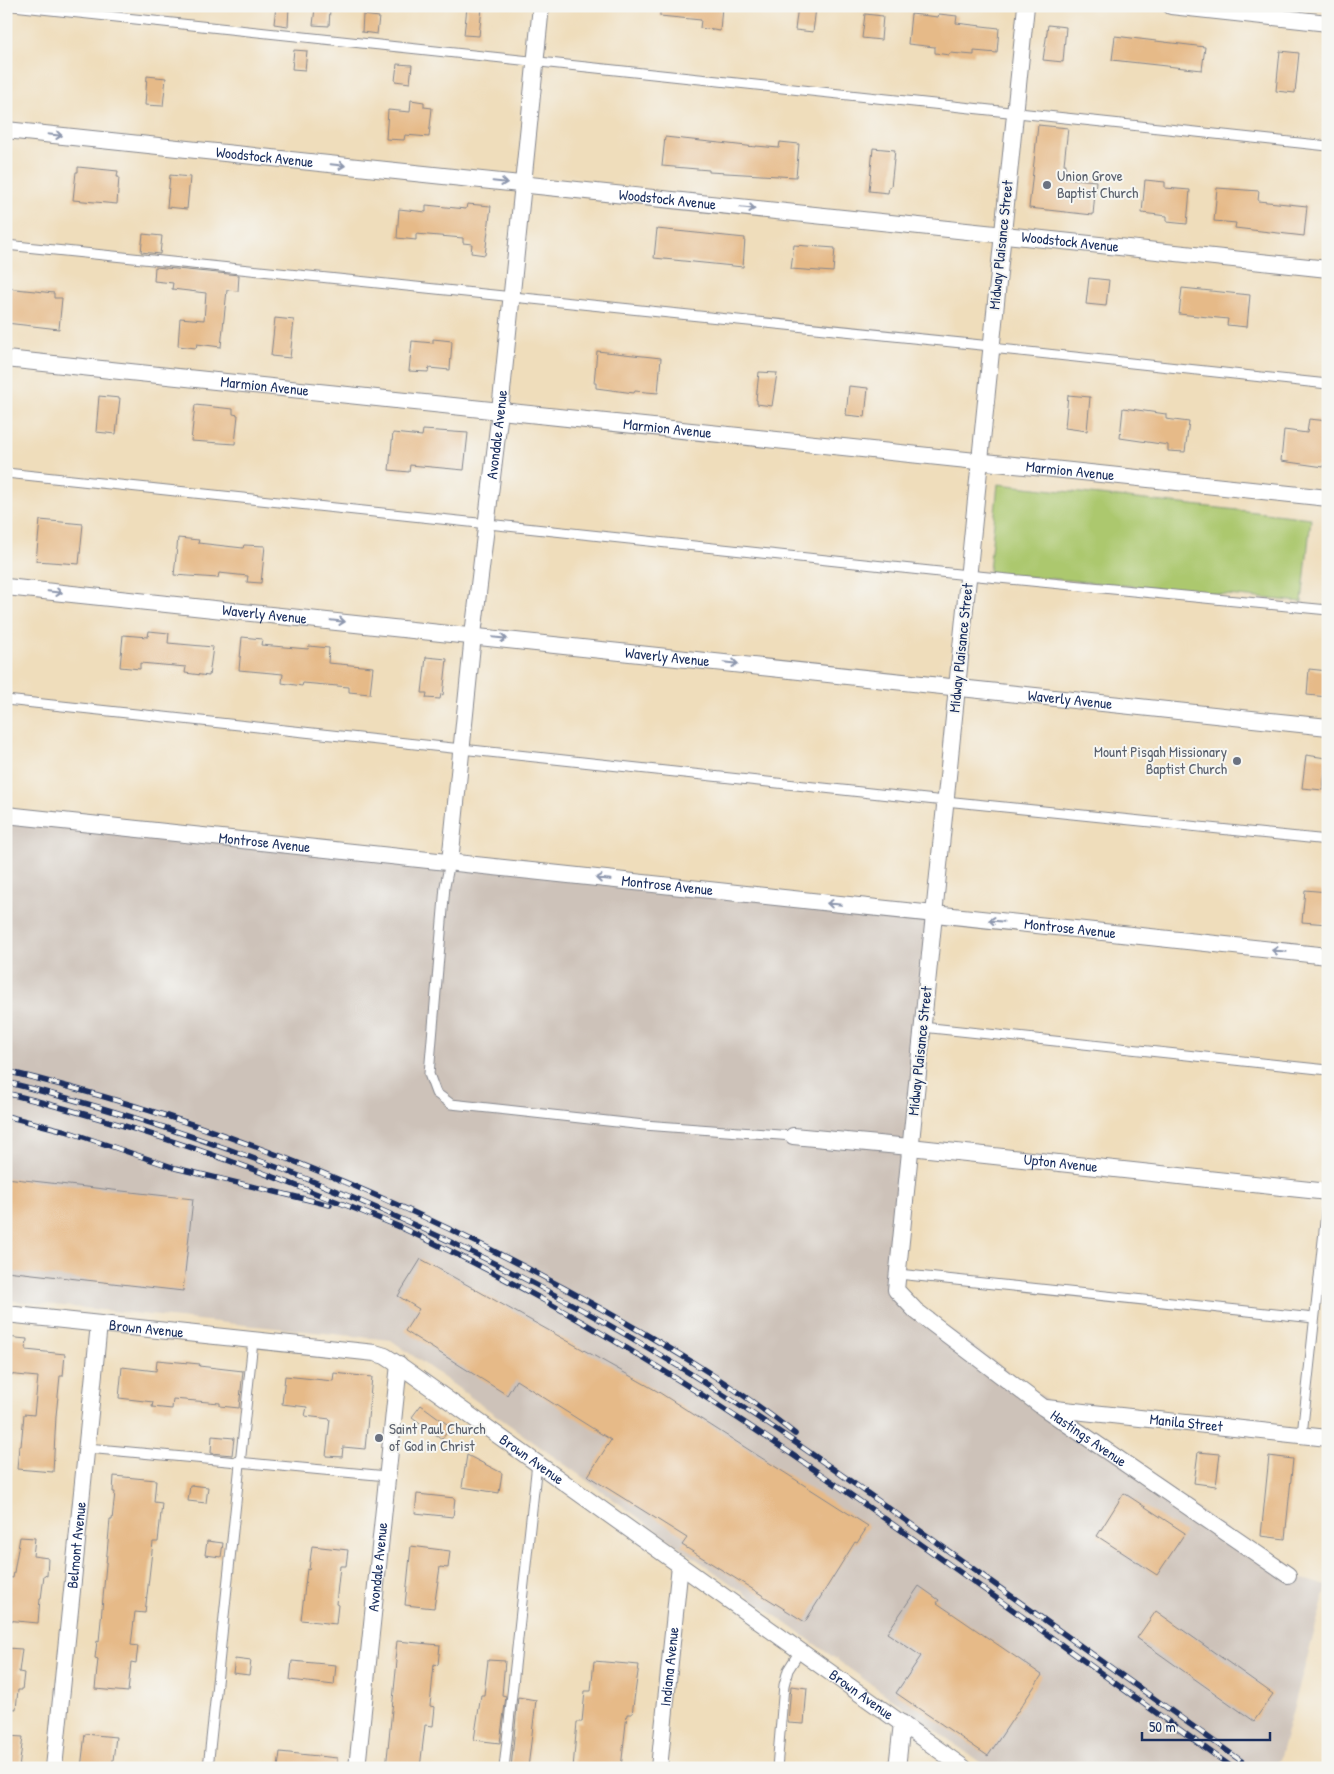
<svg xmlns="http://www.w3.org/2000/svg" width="1334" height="1774" font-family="'Patrick Hand',sans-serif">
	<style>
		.industrial { fill: #cdc2b9 }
		.green { fill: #acc86e; stroke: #647c66 }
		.building { fill: #e6ba88 }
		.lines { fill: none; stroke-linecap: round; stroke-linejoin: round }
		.service-casing { stroke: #85868c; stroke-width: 11 }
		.minor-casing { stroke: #85868c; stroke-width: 18 }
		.service { stroke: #fff; stroke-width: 9 }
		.minor { stroke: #fff; stroke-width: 16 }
		.rail-casing { stroke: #1b2f5e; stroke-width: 5.5 }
		.rail { stroke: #f6f6f2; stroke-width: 4; stroke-dasharray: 11; stroke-linecap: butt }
		.oneway { stroke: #8d97ae }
		.worship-dot { fill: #6b7280; stroke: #f6f6f2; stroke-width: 2 }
		.labels { text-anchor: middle; stroke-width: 4; stroke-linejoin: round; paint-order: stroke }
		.street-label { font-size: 15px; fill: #1b2f5e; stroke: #f6f6f2 }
		.worship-label { font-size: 15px; fill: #5b616d; stroke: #f6f6f2; text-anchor: start }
	</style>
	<rect width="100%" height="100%" fill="#f6f6f2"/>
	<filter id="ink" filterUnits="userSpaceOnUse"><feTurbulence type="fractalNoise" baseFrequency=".02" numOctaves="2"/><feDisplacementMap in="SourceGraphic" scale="10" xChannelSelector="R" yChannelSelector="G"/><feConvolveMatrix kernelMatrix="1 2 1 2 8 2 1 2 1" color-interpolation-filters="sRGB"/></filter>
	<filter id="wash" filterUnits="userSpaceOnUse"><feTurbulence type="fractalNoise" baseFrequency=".0096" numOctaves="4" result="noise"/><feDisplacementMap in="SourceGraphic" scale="20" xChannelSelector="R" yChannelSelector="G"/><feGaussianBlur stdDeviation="1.12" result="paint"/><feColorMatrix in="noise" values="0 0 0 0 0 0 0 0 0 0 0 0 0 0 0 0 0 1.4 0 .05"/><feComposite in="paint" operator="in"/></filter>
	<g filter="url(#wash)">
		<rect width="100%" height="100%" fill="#efddbb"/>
		<polygon class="industrial" points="6,816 934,915 896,1290 1288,1575 1327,1586 1279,1760 1270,1768 988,1768 391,1340 6,1300"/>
		<polygon class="green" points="998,484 1311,518 1302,602 990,573 989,570"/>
		<g id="blocks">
			<g class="building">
				<polygon points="276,6 289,6 288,26 274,24"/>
				<polygon points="660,6 722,6 720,31 700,28 701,20 660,16"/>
				<polygon points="798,6 816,8 813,32 795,30"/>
				<polygon points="467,7 482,8 479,36 464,35"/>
				<polygon points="315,8 330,9 329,26 313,25"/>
				<polygon points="865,14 883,16 881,40 862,38"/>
				<polygon points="911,14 938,17 939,14 957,16 956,23 999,28 997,53 974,51 974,55 950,53 949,55 935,53 935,47 908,44"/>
				<polygon points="363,15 379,17 377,34 362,32"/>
				<polygon points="1048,25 1066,27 1063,62 1043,60"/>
				<polygon points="1115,36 1205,47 1202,70 1112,60"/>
				<polygon points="294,50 307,51 305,70 292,69"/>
				<polygon points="1280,51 1299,53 1295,93 1276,91"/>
				<polygon points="397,64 412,65 410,83 395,81"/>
				<polygon points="147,76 166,78 163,106 145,105"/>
				<polygon points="411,100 424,102 424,107 432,108 429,137 405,135 404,140 386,139 388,110 410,112"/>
				<polygon points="1038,125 1068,128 1064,164 1066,164 1064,178 1096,181 1093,215 1029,208"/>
				<polygon points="665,137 756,147 756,146 779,148 780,142 799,144 796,177 709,172 709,170 662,166"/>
				<polygon points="873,148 895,150 891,187 889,187 888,193 869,191"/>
				<polygon points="78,167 118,171 117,177 119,177 117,204 73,200 76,172 78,172"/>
				<polygon points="170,175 190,177 187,209 167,207"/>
				<polygon points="1145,180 1165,182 1165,188 1190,190 1187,224 1167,222 1167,216 1142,213"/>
				<polygon points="1217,188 1259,191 1258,201 1307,206 1304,236 1235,228 1236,223 1214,221"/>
				<polygon points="467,204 491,206 485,255 471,253 472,244 463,243 463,238 416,234 416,240 397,238 399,209 426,212 426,205 466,209"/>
				<polygon points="657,229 745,238 743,267 654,258"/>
				<polygon points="143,234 162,236 160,254 141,252"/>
				<polygon points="794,245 835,248 833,272 791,269"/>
				<polygon points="155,267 239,275 238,291 227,290 221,347 197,344 196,348 178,346 180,318 204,320 206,293 172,289 173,283 154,281"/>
				<polygon points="1089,278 1109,280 1106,306 1086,304"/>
				<polygon points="6,288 54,293 54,298 62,298 59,329 6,323"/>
				<polygon points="1182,288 1250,295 1247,327 1227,325 1228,319 1179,314"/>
				<polygon points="275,318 294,320 290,358 271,356"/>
				<polygon points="433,339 452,341 450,370 429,368 428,372 409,371 412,341 433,343"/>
				<polygon points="597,351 661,358 658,393 635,391 634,393 596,388 596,383 594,383"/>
				<polygon points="759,372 777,373 772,406 757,404 757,400 756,400"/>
				<polygon points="849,386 868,388 865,417 846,415"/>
				<polygon points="1068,395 1090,397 1087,431 1065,428"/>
				<polygon points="99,396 120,398 116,434 96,432"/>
				<polygon points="195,405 233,409 233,414 238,415 235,444 191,441"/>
				<polygon points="1123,408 1166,414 1166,419 1189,422 1185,452 1168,451 1168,445 1120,438"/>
				<polygon points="1309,419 1328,421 1324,467 1281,461 1284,430 1307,433"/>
				<polygon points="423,430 468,433 464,470 410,465 409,472 389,470 393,433 422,436"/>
				<polygon points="40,520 83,524 79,564 36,561"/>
				<polygon points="178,538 199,540 198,543 243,548 244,545 265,546 261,583 247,582 248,576 219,573 218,578 174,575"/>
				<polygon points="149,631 169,633 168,643 213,647 209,676 185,673 186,667 140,663 140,669 120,667 123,635 148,637"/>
				<polygon points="242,637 262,639 261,645 308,649 309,646 329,648 328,663 373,667 370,694 349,692 349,687 303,683 302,686 282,683 283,674 239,670"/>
				<polygon points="426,657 447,659 443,695 441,694 440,699 426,698 427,693 422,693"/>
				<polygon points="1309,669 1328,671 1328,697 1307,695"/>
				<polygon points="1306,755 1326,758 1323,790 1302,788"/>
				<polygon points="1305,890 1328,892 1328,924 1302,922"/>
				<polygon points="6,1178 193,1199 183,1291 6,1271"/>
				<polygon points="421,1259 657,1391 868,1526 857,1543 855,1542 805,1622 682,1545 687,1538 588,1476 611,1440 516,1380 507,1395 405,1331 419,1309 398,1296"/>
				<polygon points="6,1337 27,1339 26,1350 65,1354 63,1376 60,1376 56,1416 53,1472 17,1469 19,1446 21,1446 24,1414 34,1415 38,1377 6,1374"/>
				<polygon points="157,1360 200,1364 199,1366 243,1371 239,1408 220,1406 220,1403 173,1399 172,1409 152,1407 153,1402 119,1398 122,1367 156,1371"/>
				<polygon points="334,1373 372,1377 365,1449 343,1447 342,1457 326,1456 330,1419 305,1416 307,1407 282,1404 285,1376 333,1381"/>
				<polygon points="421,1405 451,1427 442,1439 412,1417"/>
				<polygon points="212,1436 234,1438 232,1455 211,1453"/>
				<polygon points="1198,1452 1220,1454 1216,1486 1194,1483"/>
				<polygon points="467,1455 502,1473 499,1493 462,1487"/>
				<polygon points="1269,1456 1293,1459 1285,1539 1261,1536"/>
				<polygon points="114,1476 156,1480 154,1502 162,1503 158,1542 153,1542 145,1613 135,1612 131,1645 138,1646 136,1663 131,1662 128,1692 95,1689 98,1659 95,1658 97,1641 99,1642 110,1520 112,1520 115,1492 113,1492"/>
				<polygon points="190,1485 208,1487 206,1503 188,1501"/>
				<polygon points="1124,1493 1185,1533 1157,1575 1097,1536"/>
				<polygon points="417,1494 455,1498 453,1517 415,1513"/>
				<polygon points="20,1537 35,1538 33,1556 48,1558 47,1576 44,1575 41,1599 40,1599 38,1623 6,1620 6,1577 13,1578"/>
				<polygon points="207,1541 223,1543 221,1557 205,1555"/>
				<polygon points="312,1546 348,1550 346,1566 340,1566 336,1604 338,1605 336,1624 301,1620 307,1569 309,1570"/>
				<polygon points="411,1546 450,1551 448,1568 440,1567 434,1608 405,1605"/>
				<polygon points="919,1586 939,1600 937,1603 1042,1675 988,1756 896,1693 921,1656 887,1633"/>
				<polygon points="1156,1611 1273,1694 1254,1721 1137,1638"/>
				<polygon points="397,1641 440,1645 438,1665 434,1664 430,1706 435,1707 433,1726 425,1725 420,1768 386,1768 397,1661 395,1660"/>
				<polygon points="6,1648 22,1649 19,1672 24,1673 22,1690 18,1690 16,1709 6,1708"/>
				<polygon points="235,1659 251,1661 249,1675 233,1673"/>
				<polygon points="488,1660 505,1661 502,1695 506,1696 500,1743 474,1740 481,1695 484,1695"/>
				<polygon points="292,1661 336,1665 334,1685 290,1680"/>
				<polygon points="594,1661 639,1665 632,1714 627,1714 621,1768 573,1768 577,1722 582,1722 585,1691 591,1691"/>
				<polygon points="791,1686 807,1688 804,1724 788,1723"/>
				<polygon points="518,1697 536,1700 528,1768 511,1768"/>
				<polygon points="85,1734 116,1737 112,1768 81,1768"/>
				<polygon points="6,1736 23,1737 19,1768 6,1768"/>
				<polygon points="280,1752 337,1758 337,1768 278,1768"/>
			</g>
		</g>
	</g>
	<g filter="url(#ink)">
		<use href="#blocks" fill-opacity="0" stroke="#85868c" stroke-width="1"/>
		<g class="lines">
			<g class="service-casing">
				<g id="service">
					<polyline points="13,6 1328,146"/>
					<polyline points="6,245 991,346"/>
					<polyline points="991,348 1328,384"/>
					<polyline points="6,473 968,575 1328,610"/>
					<polyline points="6,700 945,801 1328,840"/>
					<polyline points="450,862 445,886 429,1074 436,1093 451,1104 644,1125 793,1136"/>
					<polyline points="922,1027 1328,1070"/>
					<polyline points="898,1274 1314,1318"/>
					<polyline points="1302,1435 1328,1194"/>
					<polyline points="87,1448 387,1476"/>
					<polyline points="208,1768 253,1341"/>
					<polyline points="504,1768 537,1463"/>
					<polyline points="777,1768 784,1685 788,1670 800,1651"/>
				</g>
			</g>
			<g class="minor-casing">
				<g id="minor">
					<path id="s1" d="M1026,6L896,1290L916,1311L1044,1408L1288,1575"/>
					<polyline points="1171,6 1328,23"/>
					<path id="s2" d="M6,130L1328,269"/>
					<path id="s3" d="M6,359L1328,498"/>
					<path id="s4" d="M6,587L1328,727"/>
					<path id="s5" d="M6,815L1328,956"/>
					<path id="s6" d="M450,862L473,635L500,411L541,6"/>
					<path id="s7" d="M793,1136L910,1147L1328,1192"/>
					<path id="s8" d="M6,1314L375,1353L385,1356L405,1369L964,1768"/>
					<path id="s9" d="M1046,1408L1328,1438"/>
					<path id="s10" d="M54,1768L99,1324"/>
					<path id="s11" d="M357,1768L399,1364"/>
					<path id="s12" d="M659,1768L680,1565"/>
					<polyline points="897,1768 902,1723"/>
				</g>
			</g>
			<use href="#service" class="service"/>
			<use href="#minor" class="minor"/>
			<g class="rail-casing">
				<g id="rail">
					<path d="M6,1071C217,1121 420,1205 607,1312C672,1349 737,1387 795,1434"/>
					<path d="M6,1082C227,1137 433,1222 630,1337C740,1401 844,1476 947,1550C1048,1623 1150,1695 1251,1768"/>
					<path d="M6,1093C110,1119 211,1152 310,1191C340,1203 372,1215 402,1228C588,1314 755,1426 922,1545C1026,1619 1129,1693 1233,1768"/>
					<polyline points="6,1116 66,1131 175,1168 330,1205"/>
				</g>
			</g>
			<use href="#rail" class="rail"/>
		</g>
		<defs><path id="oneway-shaft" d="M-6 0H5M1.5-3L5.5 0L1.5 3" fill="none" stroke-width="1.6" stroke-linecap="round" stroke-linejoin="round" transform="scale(1.25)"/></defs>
		<g class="oneway">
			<use href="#oneway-shaft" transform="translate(55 135) rotate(6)"/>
			<use href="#oneway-shaft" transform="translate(338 165) rotate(6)"/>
			<use href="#oneway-shaft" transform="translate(500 182) rotate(6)"/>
			<use href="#oneway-shaft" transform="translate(748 208) rotate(6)"/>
			<use href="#oneway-shaft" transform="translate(55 592) rotate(6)"/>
			<use href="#oneway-shaft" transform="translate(338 621) rotate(6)"/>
			<use href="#oneway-shaft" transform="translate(500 638) rotate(6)"/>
			<use href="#oneway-shaft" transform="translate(731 663) rotate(6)"/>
			<use href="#oneway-shaft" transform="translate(603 879) rotate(-174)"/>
			<use href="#oneway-shaft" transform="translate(834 904) rotate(-174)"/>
			<use href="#oneway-shaft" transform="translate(996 921) rotate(-174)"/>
			<use href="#oneway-shaft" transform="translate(1279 951) rotate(-174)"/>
		</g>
	</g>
	<g class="worship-dot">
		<circle cx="1047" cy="185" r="5"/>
		<circle cx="1237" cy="761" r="5"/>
		<circle cx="379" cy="1438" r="5"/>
	</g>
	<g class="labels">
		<g class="street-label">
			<text dy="5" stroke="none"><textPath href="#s2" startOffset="260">Woodstock Avenue</textPath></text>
			<text dy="5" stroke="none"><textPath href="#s2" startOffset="665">Woodstock Avenue</textPath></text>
			<text dy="5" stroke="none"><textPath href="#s2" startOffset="1070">Woodstock Avenue</textPath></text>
			<text transform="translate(1001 245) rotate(-84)" y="5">Midway Plaisance Street</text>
			<text dy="5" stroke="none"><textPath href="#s3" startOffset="260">Marmion Avenue</textPath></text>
			<text dy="5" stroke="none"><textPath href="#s3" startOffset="665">Marmion Avenue</textPath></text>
			<text dy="5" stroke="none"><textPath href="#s6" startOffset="430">Avondale Avenue</textPath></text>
			<text dy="5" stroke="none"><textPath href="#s3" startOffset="1070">Marmion Avenue</textPath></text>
			<text dy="5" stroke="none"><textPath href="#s4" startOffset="260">Waverly Avenue</textPath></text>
			<text transform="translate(961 648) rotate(-84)" y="5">Midway Plaisance Street</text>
			<text dy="5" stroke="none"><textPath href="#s4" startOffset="665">Waverly Avenue</textPath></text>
			<text dy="5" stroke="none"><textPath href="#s4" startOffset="1070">Waverly Avenue</textPath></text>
			<text dy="5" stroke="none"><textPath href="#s5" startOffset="260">Montrose Avenue</textPath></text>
			<text dy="5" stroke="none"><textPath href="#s5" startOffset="665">Montrose Avenue</textPath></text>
			<text dy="5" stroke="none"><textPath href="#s5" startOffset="1070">Montrose Avenue</textPath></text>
			<text transform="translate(920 1051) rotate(-84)" y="5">Midway Plaisance Street</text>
			<text dy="5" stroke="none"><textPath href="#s7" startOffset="269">Upton Avenue</textPath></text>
			<text dy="5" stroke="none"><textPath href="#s8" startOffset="141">Brown Avenue</textPath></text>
			<text dy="5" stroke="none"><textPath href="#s9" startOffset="141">Manila Street</textPath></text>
			<text dy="5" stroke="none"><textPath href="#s1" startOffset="1534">Hastings Avenue</textPath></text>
			<text dy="5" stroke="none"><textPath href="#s8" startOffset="561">Brown Avenue</textPath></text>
			<text dy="5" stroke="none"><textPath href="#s10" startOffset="224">Belmont Avenue</textPath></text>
			<text dy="5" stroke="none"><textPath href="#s11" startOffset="202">Avondale Avenue</textPath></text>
			<text dy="5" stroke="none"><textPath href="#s12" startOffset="102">Indiana Avenue</textPath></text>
			<text dy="5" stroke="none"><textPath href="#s8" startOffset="966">Brown Avenue</textPath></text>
		</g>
		<g class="worship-label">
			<text x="1057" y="181">Union Grove<tspan x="1057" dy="17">Baptist Church</tspan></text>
			<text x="1227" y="757" text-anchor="end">Mount Pisgah Missionary<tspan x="1227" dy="17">Baptist Church</tspan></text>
			<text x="389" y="1434">Saint Paul Church<tspan x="389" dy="17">of God in Christ</tspan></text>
		</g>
	</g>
	<rect width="1334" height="1774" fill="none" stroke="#f6f6f2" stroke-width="25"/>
	<path d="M1142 1732v8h128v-8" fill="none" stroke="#1b2f5e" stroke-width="2.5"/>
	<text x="1149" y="1732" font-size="15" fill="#1b2f5e" stroke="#f6f6f2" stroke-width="4" paint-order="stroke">50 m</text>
</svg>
